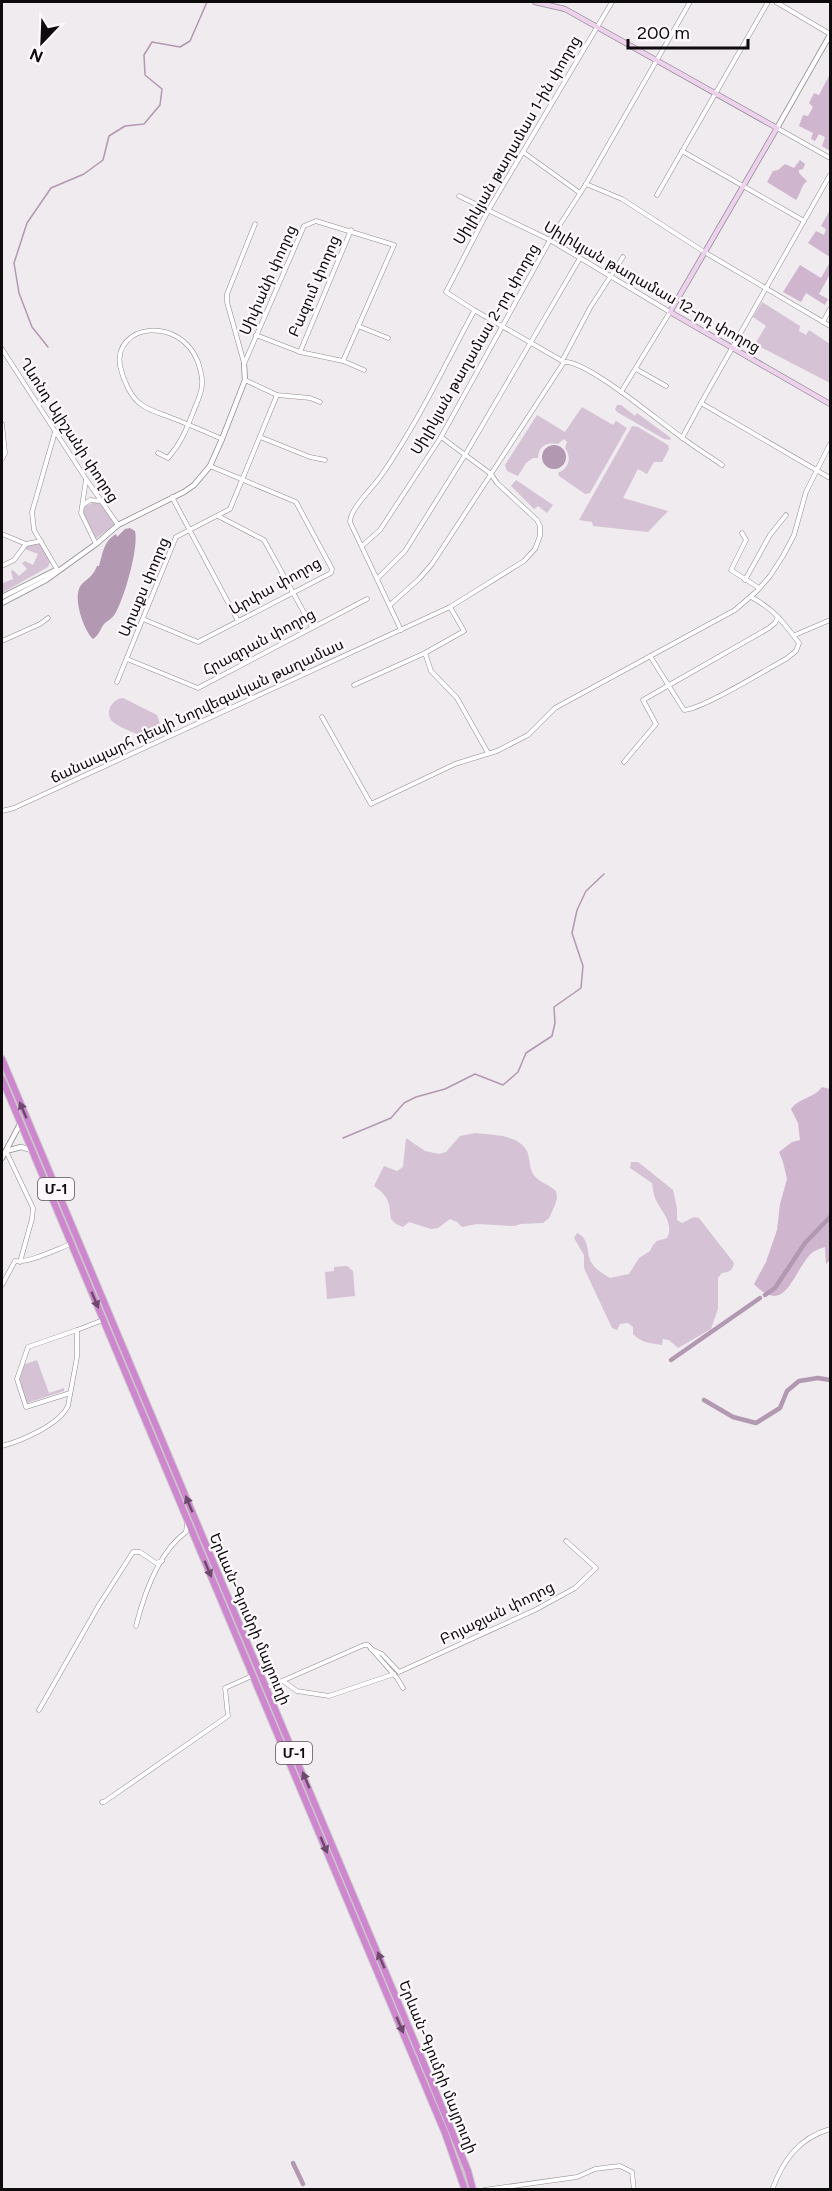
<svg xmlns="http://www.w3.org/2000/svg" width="832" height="2191" font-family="Figtree,'Noto Sans Armenian',sans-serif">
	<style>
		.green { fill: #d5c2d4 }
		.forest { fill: #d0b5cf }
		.water { fill: #b398b2 }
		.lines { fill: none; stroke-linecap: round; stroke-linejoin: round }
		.stream { stroke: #b398b2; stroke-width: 1.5 }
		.canal { stroke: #b398b2; stroke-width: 4.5 }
		.minor-casing { stroke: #908c8f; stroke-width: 5 }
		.tertiary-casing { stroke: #908c8f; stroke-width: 6 }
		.secondary-casing { stroke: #908c8f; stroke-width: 6 }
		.trunk-casing { stroke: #cac9ca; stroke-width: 8 }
		.minor { stroke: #fff; stroke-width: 4 }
		.tertiary { stroke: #fff; stroke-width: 4.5 }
		.secondary { stroke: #edd1ed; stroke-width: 4.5 }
		.trunk { stroke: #ce86ce; stroke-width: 6 }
		.oneway { fill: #6e486d }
		.labels { text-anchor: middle; stroke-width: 4.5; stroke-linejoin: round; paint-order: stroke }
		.shield { fill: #fcf8fc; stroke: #555254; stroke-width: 1.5 }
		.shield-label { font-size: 14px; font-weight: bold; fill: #0d0b0c }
		.street-label { font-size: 15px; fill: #0d0b0c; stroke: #fcf8fc }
	</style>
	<rect width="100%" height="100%" fill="#efebef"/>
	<g class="green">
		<polygon points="762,302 800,326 799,331 806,335 809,330 830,344 830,383 755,344 766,326 753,317"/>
		<polygon points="617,405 621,405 635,416 637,413 671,438 670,440 664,439 617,412 615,409"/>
		<path d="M582,407L613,425L616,421L627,428L590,493L585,494L559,476L558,473C569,468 572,458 565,448L567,442L564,439L558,444C547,441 538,447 538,458H533L526,463L518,476L507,471L505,465L537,415L565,432Z"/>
		<polygon points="632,426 638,427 668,445 669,449 662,462 654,462 647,474 638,469 623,498 668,511 648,532 593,526 592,522 579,520"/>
		<polygon points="516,480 553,505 547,513 538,506 534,509 511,486"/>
		<path d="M95,502L101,504L114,522V525L95,539C89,528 81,519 85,506Z"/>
		<polygon points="40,543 50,562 48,567 2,593 2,578 3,583 13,579 11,571 13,570 19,576 27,569 22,563 25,561 33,565 38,554 25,549 27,545"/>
		<path d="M123,698L157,715L160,724L156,733C152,735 151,736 147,736C141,737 114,725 111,720C105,710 113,699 123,698Z"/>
		<polygon points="2,1065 105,1313 104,1315 102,1314 2,1073"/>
		<path d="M475,1133C491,1135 518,1134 527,1151C530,1158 529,1167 533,1174C539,1183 549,1184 556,1191L557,1198L555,1205L549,1218L543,1223L521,1224L514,1226L477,1224L462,1227L457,1222L450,1219L438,1228L431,1229L409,1222L403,1227L396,1224L391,1219C389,1201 389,1197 374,1186L384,1166L397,1171L403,1167L406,1138L425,1151L439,1154L446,1152L460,1136Z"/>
		<path d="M631,1162H638L673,1190L677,1208V1220L682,1223L694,1217L699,1218L734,1263C733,1270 730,1272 722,1273L718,1278V1309L711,1329L678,1348L669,1340L663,1339L662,1345C650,1343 642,1343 633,1334V1327L628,1323L620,1324L617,1330L612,1328L584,1268V1255L574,1238L577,1233C590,1239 586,1251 591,1262C595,1269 603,1274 610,1278L629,1274L639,1258L650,1251L653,1245L657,1241L667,1238C675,1222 660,1211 655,1198C653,1193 653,1188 652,1183L630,1168Z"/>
		<polygon points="347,1266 353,1271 355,1296 327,1299 325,1272 334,1271 334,1267"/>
		<polygon points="110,1323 133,1377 288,1747 286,1747 107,1325"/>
		<polygon points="37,1360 49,1393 64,1388 64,1391 27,1403 19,1377 23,1365"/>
		<polygon points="294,1760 457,2149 471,2189 468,2189 455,2150 291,1761"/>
	</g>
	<g class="forest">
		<polygon points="830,74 830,151 822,146 825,137 819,134 815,141 811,139 813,133 799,126 803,115 808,116 813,107 809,103 814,93 819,95"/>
		<path d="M800,160L805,164L803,169L799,170V173L807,181C801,186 801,193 796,200L767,182L773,171L778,170L785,164L794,168Z"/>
		<polygon points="830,210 830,257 808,243 816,231 824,235 826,229 821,226"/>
		<polygon points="830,262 830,274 819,294 828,299 825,305 806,293 801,302 783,292 800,265 821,278"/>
		<path d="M822,1087L830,1089V1260L826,1264L825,1247C819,1249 812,1251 808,1257C791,1278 784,1315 754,1284L766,1262L777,1230L780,1204L787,1179L783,1162L779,1152L792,1142L800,1140L798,1123L791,1109C800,1097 813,1099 822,1087Z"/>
	</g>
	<g class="water">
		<circle cx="554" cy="457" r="12"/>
		<path d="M130,528L135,531C139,548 124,599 115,614C112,619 108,620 104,624C100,629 100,634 93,639C84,631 74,601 79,589C83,579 91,581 97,566H99C103,553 103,542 116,534L117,537L125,529Z"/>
	</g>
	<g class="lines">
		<g class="stream">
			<polyline points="48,347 32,327 19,293 14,263 27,223 51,188 84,174 103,160 109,136 125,126 144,124 160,105 162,89 145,75 144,55 152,42 180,47 190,41 207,2"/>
			<polyline points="343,1138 391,1118 404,1103 416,1097 445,1089 475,1074 503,1085 518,1072 526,1053 552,1036 555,1023 554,1007 581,988 583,966 572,933 577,910 586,891 604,874"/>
		</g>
		<g class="canal">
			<polyline points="765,1295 775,1288 805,1243 830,1217"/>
			<polyline points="671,1360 760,1298"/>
			<polyline points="704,1400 733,1417 756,1423 780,1408 787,1391 799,1381 818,1378 830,1380"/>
			<polyline points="293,2163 303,2184"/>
		</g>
		<g class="minor-casing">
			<g id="minor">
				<polyline points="776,2 830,34"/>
				<polyline points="777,128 830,158"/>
				<polyline points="682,151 804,221"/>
				<polyline points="523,152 580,193"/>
				<polyline points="586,184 622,199 706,253 830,326"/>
				<polyline points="657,195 768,2"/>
				<polyline points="459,196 550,240 670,312 621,392"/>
				<polyline points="823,322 830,309"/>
				<polyline points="358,326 388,338"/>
				<polyline points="256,335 300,352 343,361 364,370"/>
				<polyline points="2,349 86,479 118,525"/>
				<polyline points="300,352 351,230"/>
				<polyline points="562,361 590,308 623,257"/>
				<polyline points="564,362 474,310 446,292 489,209 612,2"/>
				<polyline points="244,363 227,302 227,294 255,224"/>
				<polyline points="244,364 304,226 316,221 394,245 343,361"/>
				<polyline points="636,369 666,386"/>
				<polyline points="245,380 277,395 310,398 320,402"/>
				<polyline points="701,403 830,478"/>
				<polyline points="2,424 5,453 2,459"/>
				<polyline points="55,432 32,512 34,530 58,571"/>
				<polyline points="260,437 310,457 325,460"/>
				<polyline points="682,438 701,403 830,175"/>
				<path d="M158,453L168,458C182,442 186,430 194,410C197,402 202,393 202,384C203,377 200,369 198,362C180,315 113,324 120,366C123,379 130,397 142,405C149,410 159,413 167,416C185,423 204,431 222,439"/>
				<polyline points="86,480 81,513 96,544"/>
				<polyline points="172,497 238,621"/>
				<polyline points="83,505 90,500 100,501"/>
				<polyline points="218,516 264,540 312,627"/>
				<polyline points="742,533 746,540 731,570 759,588"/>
				<polyline points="2,534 26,544 41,541"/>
				<polyline points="362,546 380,530 441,437 550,240 586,184 690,2"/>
				<polyline points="2,566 14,560 26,544"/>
				<polyline points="377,579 405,551 465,455 580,258"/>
				<polyline points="745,580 770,535 786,515"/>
				<polyline points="390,605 419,579 432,564 491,474 441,437"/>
				<polyline points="143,619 198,642 331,573 332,569 296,502 210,466"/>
				<path d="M401,630L350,522C350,508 375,486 383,473C418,422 445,365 474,311"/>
				<polyline points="795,635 830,620"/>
				<polyline points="2,641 40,624 48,618"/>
				<polyline points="425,653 431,671 457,698 488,753"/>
				<path d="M650,656L684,710C701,710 767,669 786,659L796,651L799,643C784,623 774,609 751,597"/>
				<polyline points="127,659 198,688 367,599"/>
				<polyline points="117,682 176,537 230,509 277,395"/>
				<polyline points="354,685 425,653 464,631 450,607"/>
				<polyline points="322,717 371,804 455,764 497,751 528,735 555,708 735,610 757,591 770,576 783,556 794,535 806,492 830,444"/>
				<polyline points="624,762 656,724 643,700 769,628 775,623 778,617"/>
				<path d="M2,811L14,808L450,607L524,561L535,549L540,536V526L537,520L497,483L491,474L564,362C586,359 662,424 684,439C696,448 709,456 722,465"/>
				<polyline points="6,1151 33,1208 32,1219 20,1262"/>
				<path d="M2,1285L15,1261C30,1263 57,1249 71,1244"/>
				<polyline points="70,1393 26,1407 17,1379 28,1347 77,1330"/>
				<path d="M2,1446C21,1441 59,1425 68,1406L77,1357V1330L103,1320"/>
				<path d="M136,1626C144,1594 159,1552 186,1532L187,1523"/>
				<polyline points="371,1649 382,1654 399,1672 535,1610 575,1588 596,1568 566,1541"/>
				<polyline points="283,1681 297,1691 329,1696 394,1674"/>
				<polyline points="266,1688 364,1645 368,1645 397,1678 403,1688"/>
				<polyline points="39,1710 99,1605 133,1552 140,1552 156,1563 162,1561"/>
				<polyline points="102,1802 104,1802 228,1716 225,1688 252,1676"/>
				<polyline points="484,2190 577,2177 595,2169 611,2167 620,2166 632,2172 634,2190"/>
				<path d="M772,2190C783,2160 799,2138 830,2129"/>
			</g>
		</g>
		<g class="tertiary-casing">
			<g id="tertiary">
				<polyline points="777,128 830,35"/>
				<polyline points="2,597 56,570"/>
				<polyline points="2,603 46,580 96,544 118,525 184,492 194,485 210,466 222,439 245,380 244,364"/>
				<polyline points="6,1151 21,1147 31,1150"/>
				<polyline points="2,1158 20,1124"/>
			</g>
		</g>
		<g class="secondary-casing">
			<polyline id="secondary" points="535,2 565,9 777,128 670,312 830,404"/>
		</g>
		<g class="trunk-casing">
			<g id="trunk">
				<polyline points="2,1059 432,2083 468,2171 473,2190"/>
				<polyline points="2,1079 445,2133 465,2190"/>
			</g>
		</g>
		<use href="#minor" class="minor"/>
		<use href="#tertiary" class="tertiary"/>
		<use href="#secondary" class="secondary"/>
		<use href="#trunk" class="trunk"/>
	</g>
	<defs><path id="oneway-solid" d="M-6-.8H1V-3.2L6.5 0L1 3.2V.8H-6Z" transform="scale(1.5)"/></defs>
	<g class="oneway">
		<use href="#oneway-solid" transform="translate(23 1110) rotate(-113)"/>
		<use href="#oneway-solid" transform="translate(95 1300) rotate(67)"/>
		<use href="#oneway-solid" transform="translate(189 1504) rotate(-113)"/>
		<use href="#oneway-solid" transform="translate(208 1569) rotate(67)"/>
		<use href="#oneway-solid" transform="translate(306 1780) rotate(-113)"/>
		<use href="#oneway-solid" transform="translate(324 1845) rotate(67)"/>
		<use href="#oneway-solid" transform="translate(381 1960) rotate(-113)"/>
		<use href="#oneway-solid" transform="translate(400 2025) rotate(67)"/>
	</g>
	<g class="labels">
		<g class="shield">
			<rect x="38" y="1178" width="36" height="22" rx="4.5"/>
			<rect x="276" y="1742" width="36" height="22" rx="4.5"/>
		</g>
		<g class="shield-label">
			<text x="56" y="1194">Մ-1</text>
			<text x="294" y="1758">Մ-1</text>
		</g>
		<g class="street-label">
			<text transform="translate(517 140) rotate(-60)" y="5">Սիլիկյան թաղամաս 1-ին փողոց</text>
			<text transform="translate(268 280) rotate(-66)" y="5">Սիփանի փողոց</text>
			<text transform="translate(314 286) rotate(-67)" y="5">Բազում փողոց</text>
			<text transform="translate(652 287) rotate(30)" y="5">Սիլիկյան թաղամաս 12-րդ փողոց</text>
			<text transform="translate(475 349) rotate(-60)" y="5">Սիլիկյան թաղամաս 2-րդ փողոց</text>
			<text transform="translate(69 430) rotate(57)" y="5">Ղևոնդ Ալիշանի փողոց</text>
			<text transform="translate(275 586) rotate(-29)" y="5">Արփա փողոց</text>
			<text transform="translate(144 587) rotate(-67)" y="5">Արաքս փողոց</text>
			<text transform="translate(259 642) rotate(-28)" y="5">Հրազդան փողոց</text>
			<text transform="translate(197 711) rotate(-25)" y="5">ճանապարհ դեպի Նորվեգական թաղամաս</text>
			<text transform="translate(497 1613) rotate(-26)" y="5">Բոյաջյան փողոց</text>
			<text transform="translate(250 1619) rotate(67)" y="5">Երևան-Գյումրի մայրուղի</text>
			<text transform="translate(438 2067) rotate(68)" y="5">Երևան-Գյումրի մայրուղի</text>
		</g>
	</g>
	<rect width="832" height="2191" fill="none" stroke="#0d0b0c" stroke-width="6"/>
	<g transform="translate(42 42) rotate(203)" stroke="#fcf8fc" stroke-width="4.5" paint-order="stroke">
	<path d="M0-4.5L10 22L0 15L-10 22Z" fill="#0d0b0c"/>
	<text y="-9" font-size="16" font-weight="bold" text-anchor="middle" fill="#0d0b0c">N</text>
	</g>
	<path d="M628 39v9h120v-9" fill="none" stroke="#0d0b0c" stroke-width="3"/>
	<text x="637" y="39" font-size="18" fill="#0d0b0c" stroke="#fcf8fc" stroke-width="4.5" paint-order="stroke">200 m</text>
</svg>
